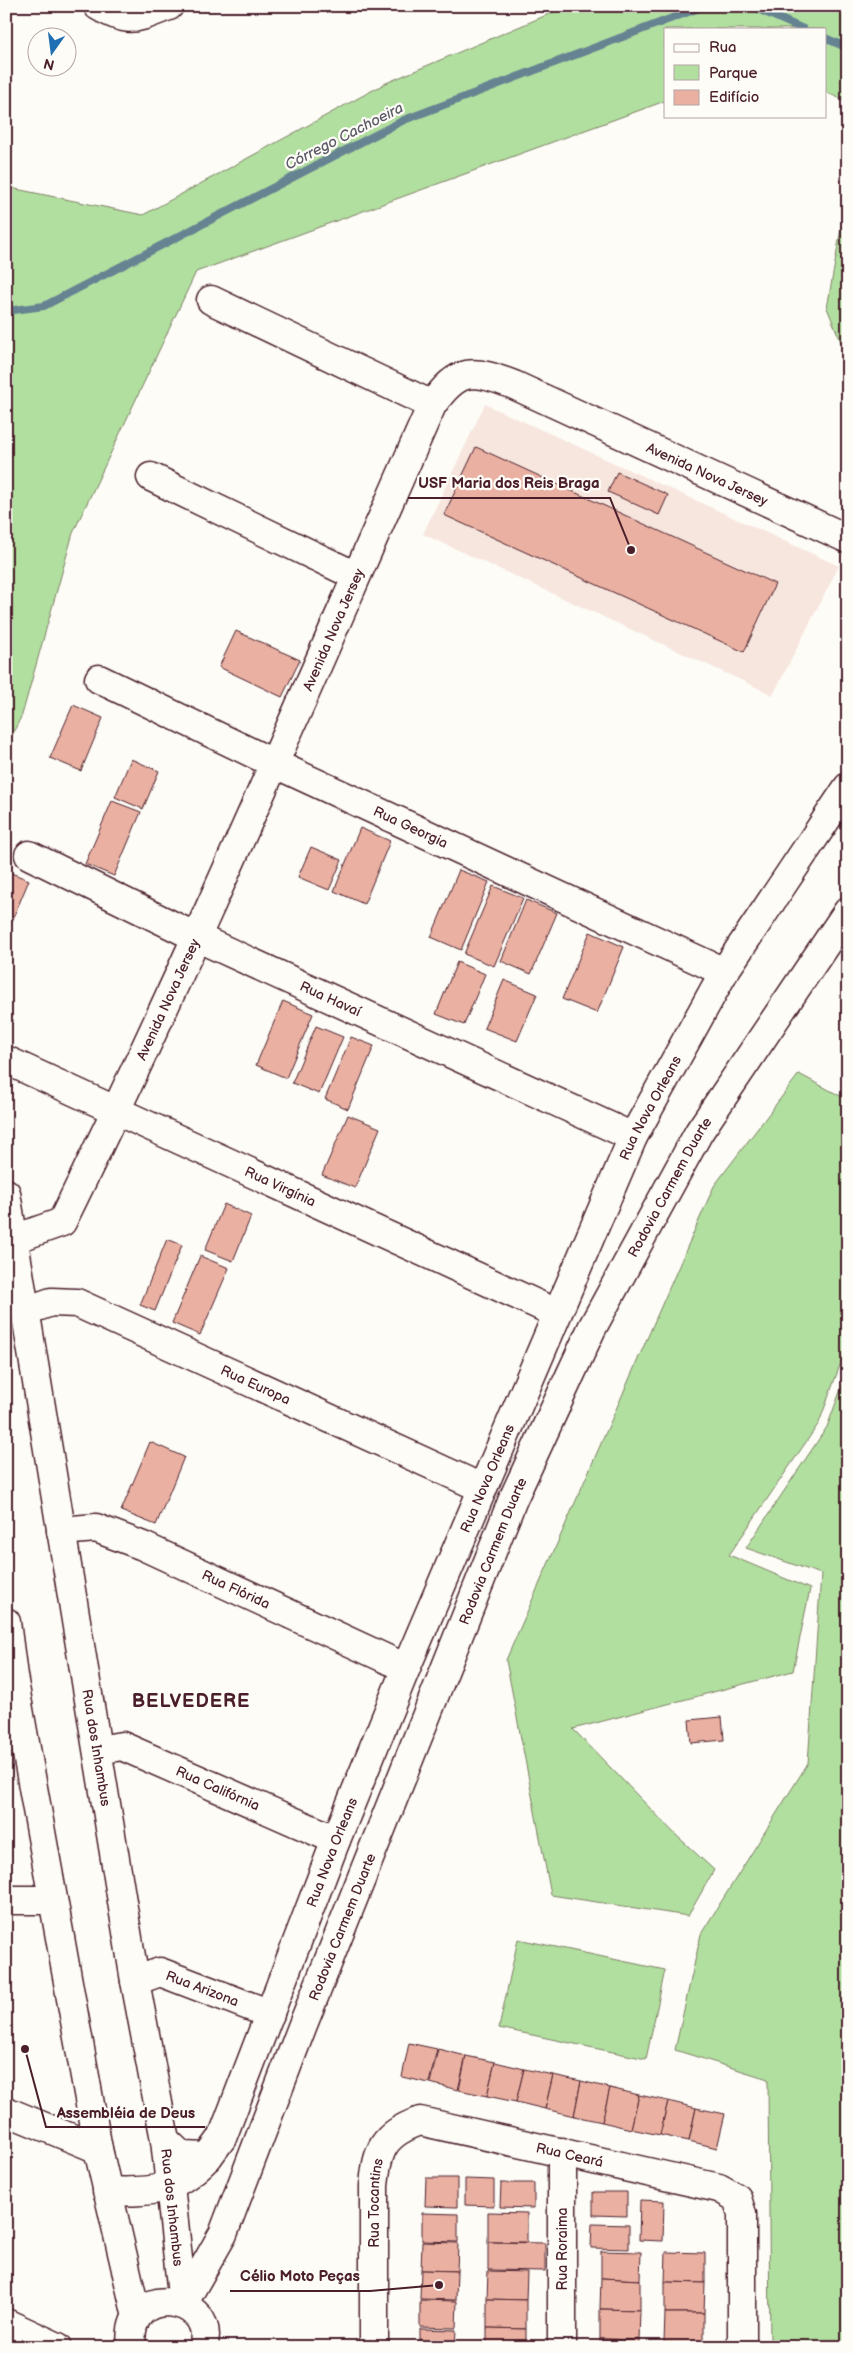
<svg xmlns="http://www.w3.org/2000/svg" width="854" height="2353" font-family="'Balsamiq Sans',sans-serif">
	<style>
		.built { fill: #f7e6de }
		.green { fill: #b1df9f; stroke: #7e7f65 }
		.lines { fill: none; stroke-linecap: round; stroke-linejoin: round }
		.stream { stroke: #668392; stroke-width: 8 }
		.building { fill: #eab1a2; stroke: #4a1f2b }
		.minor-casing { stroke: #4a1f2b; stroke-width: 31 }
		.minor { stroke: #fdfcf7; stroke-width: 28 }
		.labels { text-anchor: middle; stroke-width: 4.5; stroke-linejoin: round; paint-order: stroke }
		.street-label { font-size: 14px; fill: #4a1f2b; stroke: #fdfcf7 }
		.water-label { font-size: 15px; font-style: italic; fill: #5a5967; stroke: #fdfcf7 }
		.district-label { font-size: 19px; font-weight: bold; letter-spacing: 1px; fill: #4a1f2b; stroke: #fdfcf7 }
		.leader { fill: none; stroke: #4a1f2b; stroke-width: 2 }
		.callout-dot { fill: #4a1f2b; stroke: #fdfcf7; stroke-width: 2 }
		.callout-label { font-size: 15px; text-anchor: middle; font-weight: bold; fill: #4a1f2b; stroke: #fdfcf7; stroke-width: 4.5; stroke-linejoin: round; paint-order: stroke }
	</style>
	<rect width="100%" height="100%" fill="#fdfcf7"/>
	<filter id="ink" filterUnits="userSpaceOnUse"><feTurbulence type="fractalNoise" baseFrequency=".02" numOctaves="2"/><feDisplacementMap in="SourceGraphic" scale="10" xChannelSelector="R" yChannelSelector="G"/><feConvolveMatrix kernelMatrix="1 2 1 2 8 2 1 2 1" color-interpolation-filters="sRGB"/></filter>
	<g filter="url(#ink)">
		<polygon class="built" points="485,404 839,566 773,695 423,534"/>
		<g class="green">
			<polygon points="568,6 848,6 848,102 825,92 825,29 665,29 665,101 196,272 73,533 22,715 6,747 6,187 143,215 386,83"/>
			<polygon points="848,189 848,359 827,308"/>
			<polygon points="799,1074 848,1100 848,1343 819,1423 729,1555 810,1589 793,1671 573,1729 676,1835 714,1870 688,1916 551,1895 506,1660 714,1186"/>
			<polygon points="848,1370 848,2347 770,2347 768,2079 675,2050 701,1934 808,1763 821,1574 746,1548 827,1427"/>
			<polygon points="518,1939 665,1970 646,2059 499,2028"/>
		</g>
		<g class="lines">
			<g class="stream">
				<polyline points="751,6 803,29"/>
				<polyline points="825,38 848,48"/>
				<polyline points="6,311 44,306 404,120 704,6"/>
			</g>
		</g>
		<g class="building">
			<polygon points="476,447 775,584 744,652 444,515"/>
			<polygon points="617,472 668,495 659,515 608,492"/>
			<polygon points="236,631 300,660 282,697 219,667"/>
			<polygon points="73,705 103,718 81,771 50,758"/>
			<polygon points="131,759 159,771 143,809 115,797"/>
			<polygon points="112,801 141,812 114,876 85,864"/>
			<polygon points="360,828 390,841 364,904 334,891"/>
			<polygon points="311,847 342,860 329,890 298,877"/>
			<polygon points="459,870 489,882 461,950 431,937"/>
			<polygon points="6,871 29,880 6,935"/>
			<polygon points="493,886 523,898 494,966 464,954"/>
			<polygon points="526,900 557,913 531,974 501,961"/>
			<polygon points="590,932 624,947 597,1013 562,999"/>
			<polygon points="457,962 485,974 464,1025 436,1014"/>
			<polygon points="504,980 537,994 517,1041 484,1028"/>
			<polygon points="283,1001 313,1014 286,1078 256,1065"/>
			<polygon points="316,1026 343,1037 319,1094 292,1083"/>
			<polygon points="351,1037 374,1046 348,1109 325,1099"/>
			<polygon points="348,1115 380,1128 355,1188 322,1175"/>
			<polygon points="224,1204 251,1216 233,1261 205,1250"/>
			<polygon points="167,1239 182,1245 155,1311 140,1305"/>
			<polygon points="200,1256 229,1268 200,1335 172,1323"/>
			<polygon points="150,1442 184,1457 156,1525 121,1511"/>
			<polygon points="722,1717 724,1740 691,1743 689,1720"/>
			<polygon points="409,2043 437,2049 429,2083 402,2077"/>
			<polygon points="438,2049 466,2056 458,2090 430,2083"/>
			<polygon points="466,2056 495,2062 487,2096 459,2090"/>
			<polygon points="495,2062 524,2069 516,2102 487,2096"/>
			<polygon points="524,2069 553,2075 545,2109 516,2102"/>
			<polygon points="553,2075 581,2081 574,2116 545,2109"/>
			<polygon points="581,2081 610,2088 602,2122 574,2116"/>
			<polygon points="610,2088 639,2095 631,2129 602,2122"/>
			<polygon points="639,2095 668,2101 660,2135 631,2129"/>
			<polygon points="668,2101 696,2108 689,2141 660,2135"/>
			<polygon points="696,2108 725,2114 717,2148 689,2141"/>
			<polygon points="426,2178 457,2178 457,2207 425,2206"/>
			<polygon points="465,2179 494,2180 494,2206 465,2205"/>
			<polygon points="501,2183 534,2183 534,2208 500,2207"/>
			<polygon points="593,2192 627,2192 627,2216 593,2215"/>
			<polygon points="640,2200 664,2201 663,2241 639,2240"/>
			<polygon points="488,2212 527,2213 527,2242 488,2242"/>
			<polygon points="422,2213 458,2214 458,2242 422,2241"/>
			<polygon points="592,2224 629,2225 629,2249 591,2248"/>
			<polygon points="422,2242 458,2243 457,2271 421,2270"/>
			<polygon points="488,2242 545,2243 545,2271 488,2270"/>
			<polygon points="601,2251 641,2252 640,2280 601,2278"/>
			<polygon points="666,2252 705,2253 705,2283 665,2282"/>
			<polygon points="421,2270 457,2271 456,2300 420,2299"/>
			<polygon points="488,2271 527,2272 526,2300 487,2299"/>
			<polygon points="601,2278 640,2280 640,2310 600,2309"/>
			<polygon points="665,2282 705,2283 704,2313 665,2313"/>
			<polygon points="487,2299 526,2300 526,2329 487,2328"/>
			<polygon points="420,2300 457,2301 456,2328 420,2327"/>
			<polygon points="600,2309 640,2310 639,2340 600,2339"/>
			<polygon points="665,2313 704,2313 704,2344 664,2343"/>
			<polygon points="487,2328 526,2329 526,2347 487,2347"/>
			<polygon points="420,2329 456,2330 455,2347 420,2347"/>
			<polygon points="600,2339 639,2340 639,2347 600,2347"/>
			<polygon points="664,2343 704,2344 704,2347 664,2347"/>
		</g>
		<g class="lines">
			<g class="minor-casing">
				<g id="minor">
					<path d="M98,6C130,25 136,18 169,6"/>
					<polyline points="211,300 432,405"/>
					<polyline points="151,477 356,576"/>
					<path id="s1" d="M99,679L273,763L724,972"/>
					<path id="s2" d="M29,855L196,937L633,1137"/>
					<path id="s3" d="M6,1060L556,1313"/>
					<path id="s4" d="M6,1193L135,1981L165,2140L183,2304"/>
					<path id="s5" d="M6,1242L62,1222C194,954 311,678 432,405C459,367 472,369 514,385L848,539"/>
					<path id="s6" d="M26,1311L51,1302L77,1303L482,1488"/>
					<path id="s7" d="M61,1531L96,1528L143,1546L406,1668"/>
					<polyline points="6,1622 13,1676 98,2149 137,2317"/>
					<path id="s8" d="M98,1750L122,1746L336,1840"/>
					<polyline points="6,1898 11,1900 53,1900"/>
					<path id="s9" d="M135,1981L160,1972L270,2014"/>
					<polyline points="6,2111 98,2149"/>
					<path id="s10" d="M165,2140L182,2156L208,2157L222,2138L336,1840L406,1668L633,1137L724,972L848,787"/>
					<path d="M107,2191C154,2193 175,2191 208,2157"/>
					<path id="s11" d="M183,2304L223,2234L302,2027L513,1499L592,1328L699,1132L848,911"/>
					<polyline points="6,2323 58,2347"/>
					<path d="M132,2347C123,2280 219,2295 203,2347"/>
					<path id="s12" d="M374,2347V2186C377,2150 383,2134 420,2121L719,2188L737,2198L742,2214V2347"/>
					<polyline points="562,2347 562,2152"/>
				</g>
			</g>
			<use href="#minor" class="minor"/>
		</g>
	</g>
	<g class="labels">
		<g class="street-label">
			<text dy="5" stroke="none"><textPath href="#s5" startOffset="1265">Avenida Nova Jersey</textPath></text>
			<text dy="5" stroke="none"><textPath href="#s5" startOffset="711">Avenida Nova Jersey</textPath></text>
			<text dy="5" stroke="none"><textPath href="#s1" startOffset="345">Rua Georgia</textPath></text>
			<text dy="5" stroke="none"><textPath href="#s2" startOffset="334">Rua Havaí</textPath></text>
			<text dy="5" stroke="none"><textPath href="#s5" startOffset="306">Avenida Nova Jersey</textPath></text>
			<text dy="5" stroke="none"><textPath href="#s10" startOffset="1189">Rua Nova Orleans</textPath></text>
			<text dy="5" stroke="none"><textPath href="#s3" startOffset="302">Rua Virgínia</textPath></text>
			<text dy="5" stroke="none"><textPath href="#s11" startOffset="1220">Rodovia Carmem Duarte</textPath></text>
			<text dy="5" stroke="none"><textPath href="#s6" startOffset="249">Rua Europa</textPath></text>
			<text dy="5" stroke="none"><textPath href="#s10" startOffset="784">Rua Nova Orleans</textPath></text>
			<text dy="5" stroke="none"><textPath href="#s11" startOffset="815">Rodovia Carmem Duarte</textPath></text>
			<text dy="5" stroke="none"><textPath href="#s7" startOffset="188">Rua Flórida</textPath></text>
			<text dy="5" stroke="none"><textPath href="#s4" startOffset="562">Rua dos Inhambus</textPath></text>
			<text dy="5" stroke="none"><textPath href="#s8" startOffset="129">Rua Califórnia</textPath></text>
			<text dy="5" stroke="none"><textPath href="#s10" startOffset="379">Rua Nova Orleans</textPath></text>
			<text dy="5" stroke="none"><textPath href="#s11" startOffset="410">Rodovia Carmem Duarte</textPath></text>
			<text dy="5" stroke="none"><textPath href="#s9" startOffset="72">Rua Arizona</textPath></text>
			<text dy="5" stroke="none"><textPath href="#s12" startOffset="401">Rua Ceará</textPath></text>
			<text dy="5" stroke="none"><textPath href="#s12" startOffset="144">Rua Tocantins</textPath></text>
			<text dy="5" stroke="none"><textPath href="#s4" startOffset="1028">Rua dos Inhambus</textPath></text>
			<text transform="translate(562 2249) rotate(-90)" y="5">Rua Roraima</text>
		</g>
		<g class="water-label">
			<text transform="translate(344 136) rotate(-27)" y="5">Córrego Cachoeira</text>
		</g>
		<g class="district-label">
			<text x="191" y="1707">BELVEDERE</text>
		</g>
	</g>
	<path class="leader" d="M631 550L610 498H408M25 2049L46 2127H205M439 2285L370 2291H230"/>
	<g class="callout-dot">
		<circle cx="631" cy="550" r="5"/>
		<circle cx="25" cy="2049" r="5"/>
		<circle cx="439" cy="2285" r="5"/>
	</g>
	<g class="callout-label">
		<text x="509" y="488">USF Maria dos Reis Braga</text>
		<text x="126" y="2118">Assembléia de Deus</text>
		<text x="300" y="2281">Célio Moto Peças</text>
	</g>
	<rect width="854" height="2353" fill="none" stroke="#fdfcf7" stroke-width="25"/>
	<rect x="12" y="12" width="829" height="2328" fill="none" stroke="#4a1f2b" stroke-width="2" filter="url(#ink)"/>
	<rect x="664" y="28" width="162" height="90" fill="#fdfcf7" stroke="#b5a4a5"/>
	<rect x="674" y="44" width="25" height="8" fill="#fdfcf7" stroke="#b5a4a5"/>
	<text x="709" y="52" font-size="15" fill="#4a1f2b">Rua</text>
	<rect x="674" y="65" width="25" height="15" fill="#b1df9f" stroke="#b5a4a5"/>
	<text x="709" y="78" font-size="15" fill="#4a1f2b">Parque</text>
	<rect x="674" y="90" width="25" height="15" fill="#eab1a2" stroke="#b5a4a5"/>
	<text x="709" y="102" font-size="15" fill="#4a1f2b">Edifício</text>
	<g transform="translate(52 52) rotate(194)"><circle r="24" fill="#fdfcf7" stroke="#b5a4a5"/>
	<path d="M0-4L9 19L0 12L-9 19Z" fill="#1f6fb2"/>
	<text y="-8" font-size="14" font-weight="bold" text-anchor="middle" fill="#4a1f2b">N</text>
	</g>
</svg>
